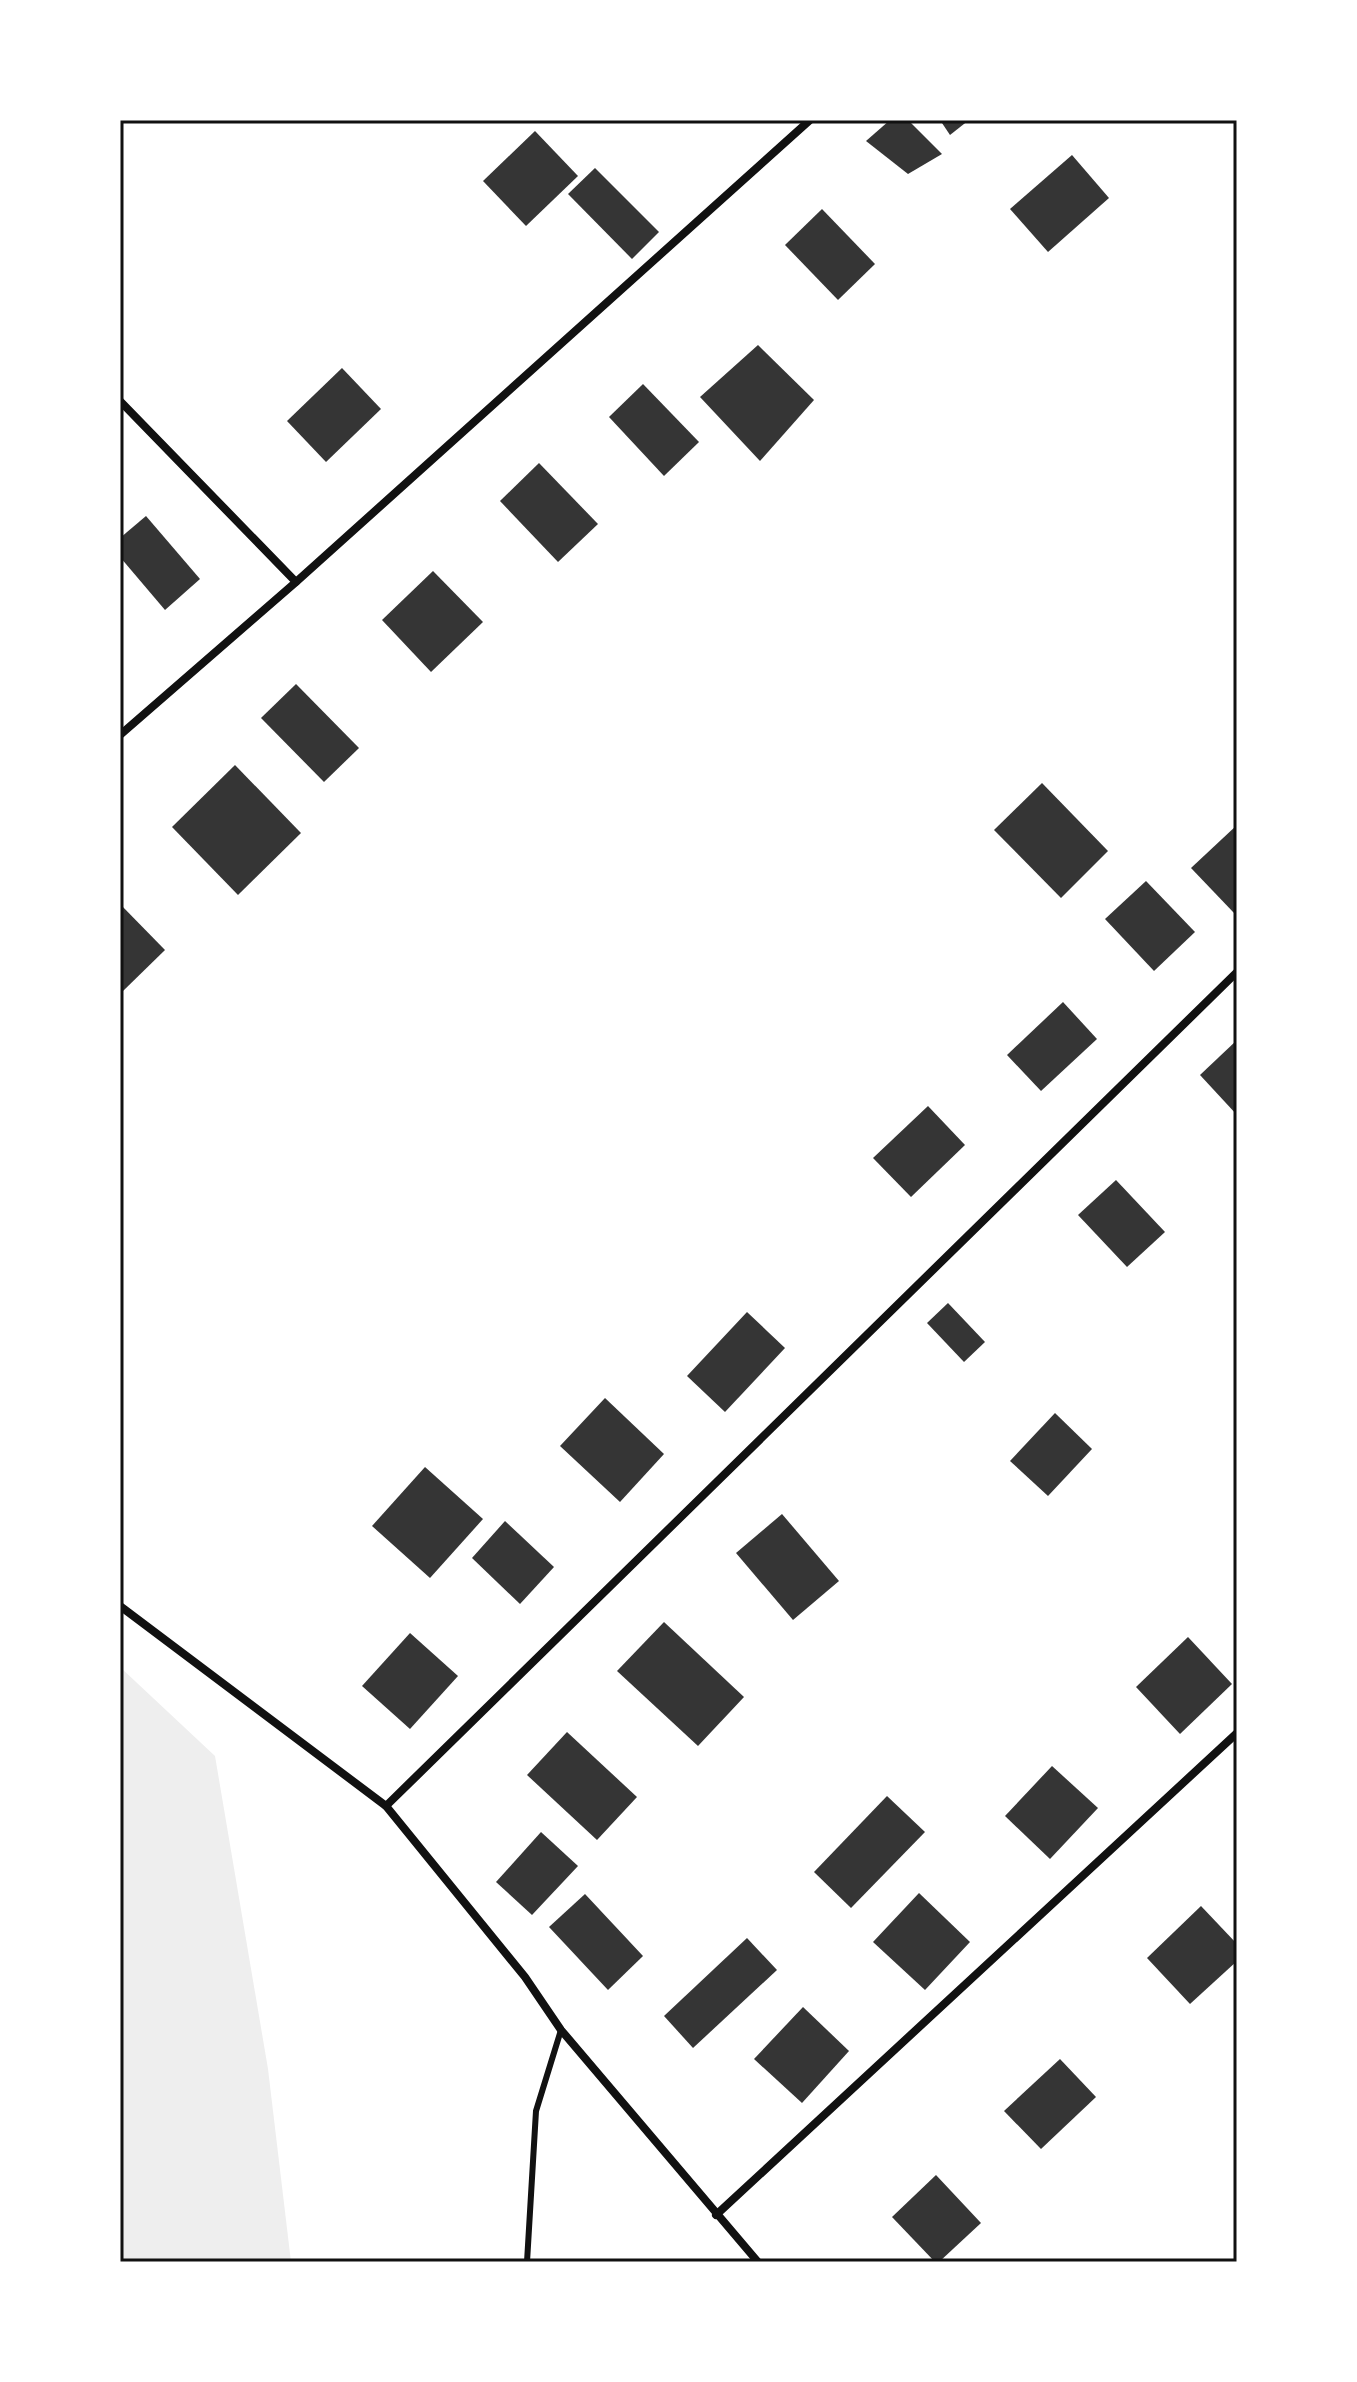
<svg xmlns="http://www.w3.org/2000/svg" width="1357" height="2382" font-family="'Exo 2',sans-serif">
	<style>
		.green { fill: #eee }
		.building { fill: #353535 }
		.lines { fill: none; stroke-linecap: round; stroke-linejoin: round }
		.service { stroke: #111; stroke-width: 6 }
		.minor { stroke: #111; stroke-width: 8 }
		.neatline { fill: none; stroke: #111; stroke-width: 3 }
	</style>
	<rect width="100%" height="100%" fill="#fff"/>
	<polygon class="green" points="120,1667 215,1756 268,2069 291,2262 120,2262"/>
	<g class="building">
		<polygon points="890,120 908,120 942,154 908,174 866,141"/>
		<polygon points="940,120 969,120 950,135"/>
		<polygon points="535,131 578,176 526,226 483,181"/>
		<polygon points="1072,155 1109,198 1048,252 1010,209"/>
		<polygon points="595,168 659,232 632,259 568,194"/>
		<polygon points="822,209 875,264 838,300 785,245"/>
		<polygon points="758,345 814,400 760,461 700,397"/>
		<polygon points="342,368 381,409 326,462 287,421"/>
		<polygon points="643,384 699,442 664,476 609,417"/>
		<polygon points="539,463 598,524 558,562 500,501"/>
		<polygon points="146,516 200,579 165,610 120,557 120,538"/>
		<polygon points="433,571 483,622 431,672 382,620"/>
		<polygon points="296,684 359,748 324,782 261,718"/>
		<polygon points="235,765 301,833 238,895 172,827"/>
		<polygon points="1042,783 1108,851 1061,898 994,830"/>
		<polygon points="1237,825 1237,911 1234,913 1191,868"/>
		<polygon points="1146,881 1195,932 1154,971 1105,919"/>
		<polygon points="120,904 165,950 122,992 120,991"/>
		<polygon points="1063,1002 1097,1039 1041,1091 1007,1055"/>
		<polygon points="1237,1040 1237,1115 1200,1075"/>
		<polygon points="928,1106 965,1145 911,1197 873,1158"/>
		<polygon points="1116,1180 1165,1232 1127,1267 1078,1215"/>
		<polygon points="948,1303 985,1342 964,1362 927,1323"/>
		<polygon points="747,1312 785,1348 725,1412 687,1376"/>
		<polygon points="605,1398 664,1454 620,1502 560,1446"/>
		<polygon points="1055,1413 1092,1449 1048,1496 1010,1461"/>
		<polygon points="425,1467 483,1519 430,1578 372,1526"/>
		<polygon points="782,1514 839,1581 793,1620 736,1553"/>
		<polygon points="505,1521 554,1567 520,1604 472,1558"/>
		<polygon points="664,1622 744,1697 698,1746 617,1671"/>
		<polygon points="410,1633 458,1676 410,1729 362,1686"/>
		<polygon points="1188,1637 1232,1684 1180,1734 1136,1687"/>
		<polygon points="567,1732 637,1797 597,1840 527,1775"/>
		<polygon points="1052,1766 1098,1808 1050,1859 1005,1816"/>
		<polygon points="887,1796 925,1832 851,1908 814,1872"/>
		<polygon points="541,1832 578,1866 532,1915 496,1882"/>
		<polygon points="919,1893 970,1942 925,1990 873,1942"/>
		<polygon points="585,1894 643,1956 608,1990 549,1927"/>
		<polygon points="1201,1906 1237,1944 1237,1961 1190,2004 1147,1958"/>
		<polygon points="747,1938 777,1970 693,2048 664,2016"/>
		<polygon points="803,2007 849,2051 802,2103 754,2059"/>
		<polygon points="1060,2059 1096,2097 1041,2149 1004,2111"/>
		<polygon points="936,2175 981,2223 939,2262 935,2262 892,2217"/>
	</g>
	<g class="lines">
		<polyline class="service" points="527,2262 536,2111 561,2030"/>
		<g class="minor">
			<polyline points="120,401 296,582"/>
			<polyline points="120,735 296,582 810,120"/>
			<polyline points="120,1606 386,1806 525,1977 561,2030 758,2262"/>
			<polyline points="386,1806 1237,972"/>
			<polyline points="716,2215 1237,1733"/>
		</g>
	</g>
	<rect width="1357" height="2382" fill="none" stroke="#ffffff" stroke-width="244"/>
	<rect x="122" y="122" width="1113" height="2138" class="neatline"/>
</svg>
